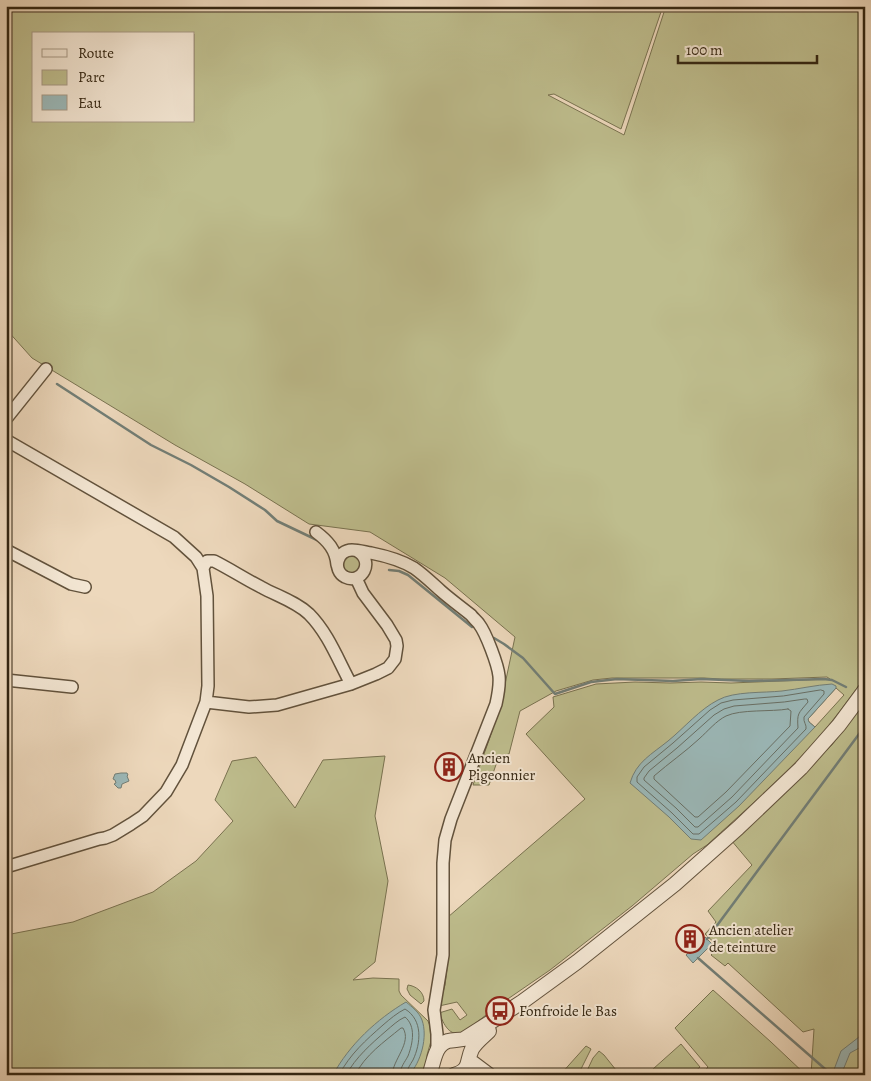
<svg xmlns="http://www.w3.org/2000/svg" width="871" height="1081" viewBox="0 0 871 1081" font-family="Alegreya,serif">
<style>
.green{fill:#bebd8d;stroke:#797250;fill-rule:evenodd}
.water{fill:#9bb8b8;stroke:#727e76}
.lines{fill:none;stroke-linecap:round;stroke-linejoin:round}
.shore{stroke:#686f65;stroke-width:1}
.stream{stroke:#727e76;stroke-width:2.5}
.minor-casing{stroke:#62523c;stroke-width:14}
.tertiary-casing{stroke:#62523c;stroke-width:16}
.minor{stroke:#f3e6d3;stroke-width:11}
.tertiary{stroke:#f3e6d3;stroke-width:14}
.labels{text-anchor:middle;stroke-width:4;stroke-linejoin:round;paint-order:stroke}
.poi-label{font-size:15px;fill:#342612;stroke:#f3e6d3;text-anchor:start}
</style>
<rect width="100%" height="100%" fill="#edd8bc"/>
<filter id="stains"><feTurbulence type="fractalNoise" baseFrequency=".004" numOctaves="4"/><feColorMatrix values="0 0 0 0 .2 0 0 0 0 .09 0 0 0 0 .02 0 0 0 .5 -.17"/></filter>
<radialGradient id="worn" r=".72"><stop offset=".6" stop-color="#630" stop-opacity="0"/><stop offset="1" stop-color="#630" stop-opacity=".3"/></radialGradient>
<path class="green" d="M6,6h657l-42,123 -67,-35 -6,1 76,40 42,-129h199v671c-17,23 -33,46 -52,67 -33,36 -70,68 -106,101l-14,9 -61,52 -82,64 -51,35 -35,27c-15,6 -20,-8 -25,-19l13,-4 8,11 7,-5 -10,-13 -18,4 6,-21 3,-26v-42l137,-118 -59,-65 28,-27 -1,-10 43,-13 39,-2 35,1 31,-1 30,1 99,-4 -3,-2 -55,2h-51l-17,-1h-92l-19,2 -37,11 -36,20 -11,43 -10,2 -10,29h-16l16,-45 12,-37 14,-66 -70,-59 -75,-46 -61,-8 -64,-40 -70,-39 -143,-87 -26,-29zM34,34h160v87h-160zM836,688l8,7 -29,32 -6,-5 -1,-3z
M343 564a9 9 0 1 1 18 0a9 9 0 1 1-18 0Z
M865,701v374h-54l3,-46 -11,3 -75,-69 -3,3 -14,-11 8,-8 -14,-13 11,-12 -8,-11 44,-46 -21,-25 101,-95z
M385,756l-10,60 13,65 -13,81 -22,18 20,-2 26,1v12l2,4 27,26 2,5 1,15 -4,14v6l-4,14h-417v-140l67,-13 80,-30 43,-31 37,-40 -18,-21 17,-39 24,-4 39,51 28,-48z
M408,985c8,1 16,7 16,16l-3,3 -11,-9 -3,-6z
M713,990l58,52 35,33h-105l7,-8 -33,-39z
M681,1044l19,23 -9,8h-32l-6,-6z
M586,1046l5,3 -13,26h-18z
M599,1051l5,4 16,20h-35l8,-17z"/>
<path class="water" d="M832,684l4,2v2l-28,31 1,3 6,5 -76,79 -38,34 -10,-1 -22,-22 -39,-34c6,-21 22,-29 38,-42 16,-13 32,-32 50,-41 16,-9 46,-7 64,-9 17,-2 33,-6 50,-7z
M121,773h6l1,2 -1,1 2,5 -7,3 -1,4h-3l-4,-4 2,-1 -1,-3 -2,-1 2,-5z
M705,937l7,7 -19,19 -7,-8z
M406,1002c6,5 13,10 16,18 6,17 -1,42 -13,55h-76c16,-30 44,-56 73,-73z
M865,1014v29l-4,4 -11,6 -9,22h-9l9,-24 18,-14 2,-4 1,-13z"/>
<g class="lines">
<path class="shore" d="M821,690l3,1v3l-20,23c-1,5 3,8 2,12l-70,73 -37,32h-6l-21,-21 -35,-31v-5l7,-10 29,-24 37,-33 11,-7 12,-3 50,-4z
M805,699h2l1,3c-10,12 -11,11 -10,26l-66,69 -34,30h-3l-19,-19 -32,-28v-2l5,-7 28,-23 37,-33 10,-6 10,-3 50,-4z
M788,709l3,2 -1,15 -64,66 -28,25h-3l-41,-38v-3c15,-13 31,-24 45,-37 9,-8 17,-18 27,-23 15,-7 45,-4 62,-7z
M339,1075c11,-21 27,-35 44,-50 7,-6 14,-12 22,-16 18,11 16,34 8,51 -3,5 -6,9 -7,15
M346,1075c10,-18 25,-31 40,-44 6,-5 12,-11 19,-14 11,9 8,26 3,39 -3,6 -8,11 -8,19
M355,1075c10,-20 29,-33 46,-47h2c9,15 -10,31 -11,47"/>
<path class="stream" d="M57,384l94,61 40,20 38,22 36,23 12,11 42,20
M389,570l10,1 9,4 64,52
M494,638l10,6 19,14 32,36 36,-12 26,-3 56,2 28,-2 48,2 75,-2 8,1 14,7
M707,939l158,-213
M698,958l134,117"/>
<defs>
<path id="minor" d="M6,419l40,-50
M6,440l168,97 22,20 7,11 4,28 1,90 -2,16 -24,63 -16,27 -23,24 -12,8 -18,11 -8,3 -6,1 -93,28
M316,532c12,9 20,18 21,33
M6,550l65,34 14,3
M357,551c18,10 5,34 -12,26 -13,-7 -8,-27 7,-27 6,0 13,2 19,3 15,3 30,7 43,15 10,7 18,15 27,23 9,8 20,16 30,24 2,3 6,6 8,9 7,9 19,41 20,52 1,10 -1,19 -3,28l-45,115 -6,21 -2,23v92l-9,55 3,24v18
M203,568l4,-7h7c16,8 31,18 47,26 16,9 34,14 48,27 19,19 29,46 42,70
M6,680l66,7
M206,702l43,5 28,-2 74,-21 25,-10 12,-6 7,-9 2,-13 -1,-6 -9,-15 -24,-32 -7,-15"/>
<path id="tertiary" d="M469,1060l20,15
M429,1075c5,-11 5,-30 19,-34 5,-1 11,-1 16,-2l58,-37 55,-40 98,-78 63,-56 63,-60 38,-43 26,-35
M454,1075c17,-5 12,-13 18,-26 4,-7 11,-12 17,-18"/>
</defs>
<use href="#minor" class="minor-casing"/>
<use href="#tertiary" class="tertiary-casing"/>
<use href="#minor" class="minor"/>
<use href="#tertiary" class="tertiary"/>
</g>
<defs>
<symbol id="building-ring" viewBox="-11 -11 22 22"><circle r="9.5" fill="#f3e6d3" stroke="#8f2418" stroke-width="1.5"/><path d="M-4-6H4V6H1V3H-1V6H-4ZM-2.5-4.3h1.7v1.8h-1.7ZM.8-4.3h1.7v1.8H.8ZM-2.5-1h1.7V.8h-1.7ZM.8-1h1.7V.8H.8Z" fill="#8f2418"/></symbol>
<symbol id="bus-ring" viewBox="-11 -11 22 22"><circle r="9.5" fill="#f3e6d3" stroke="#8f2418" stroke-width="1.5"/><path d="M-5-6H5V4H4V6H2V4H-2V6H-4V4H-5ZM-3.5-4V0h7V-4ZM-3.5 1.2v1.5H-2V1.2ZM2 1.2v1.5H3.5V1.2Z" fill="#8f2418"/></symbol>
</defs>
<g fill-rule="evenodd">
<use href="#building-ring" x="433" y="751" width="32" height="32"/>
<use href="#building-ring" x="674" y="923" width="32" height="32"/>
<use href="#bus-ring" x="484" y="995" width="32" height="32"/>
</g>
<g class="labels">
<g class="poi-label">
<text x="468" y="763">Ancien<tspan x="468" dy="17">Pigeonnier</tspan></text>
<text x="709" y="935">Ancien atelier<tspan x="709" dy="17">de teinture</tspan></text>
<text x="519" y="1016">Fonfroide le Bas</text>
</g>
</g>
<rect width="871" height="1081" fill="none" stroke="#edd8bc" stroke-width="25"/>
<rect x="8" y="8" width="856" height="1066" fill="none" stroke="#342612" stroke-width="2.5"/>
<rect x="12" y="12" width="846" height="1056" fill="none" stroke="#342612"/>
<rect x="32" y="32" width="162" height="90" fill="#f3e6d3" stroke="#a79986"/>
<rect x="42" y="49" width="25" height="8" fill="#f3e6d3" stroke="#a79986"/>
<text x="78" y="58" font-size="15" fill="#342612">Route</text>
<rect x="42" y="70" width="25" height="15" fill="#bebd8d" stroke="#a79986"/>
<text x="78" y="82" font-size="15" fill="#342612">Parc</text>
<rect x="42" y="95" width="25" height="15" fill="#9bb8b8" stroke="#a79986"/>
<text x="78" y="108" font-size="15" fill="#342612">Eau</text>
<path d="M678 55v8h139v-8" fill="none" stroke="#342612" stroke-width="2.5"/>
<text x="686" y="55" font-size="15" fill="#342612" stroke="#f3e6d3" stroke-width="4" paint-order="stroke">100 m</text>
<rect width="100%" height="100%" filter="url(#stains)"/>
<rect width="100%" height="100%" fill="url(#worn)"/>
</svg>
